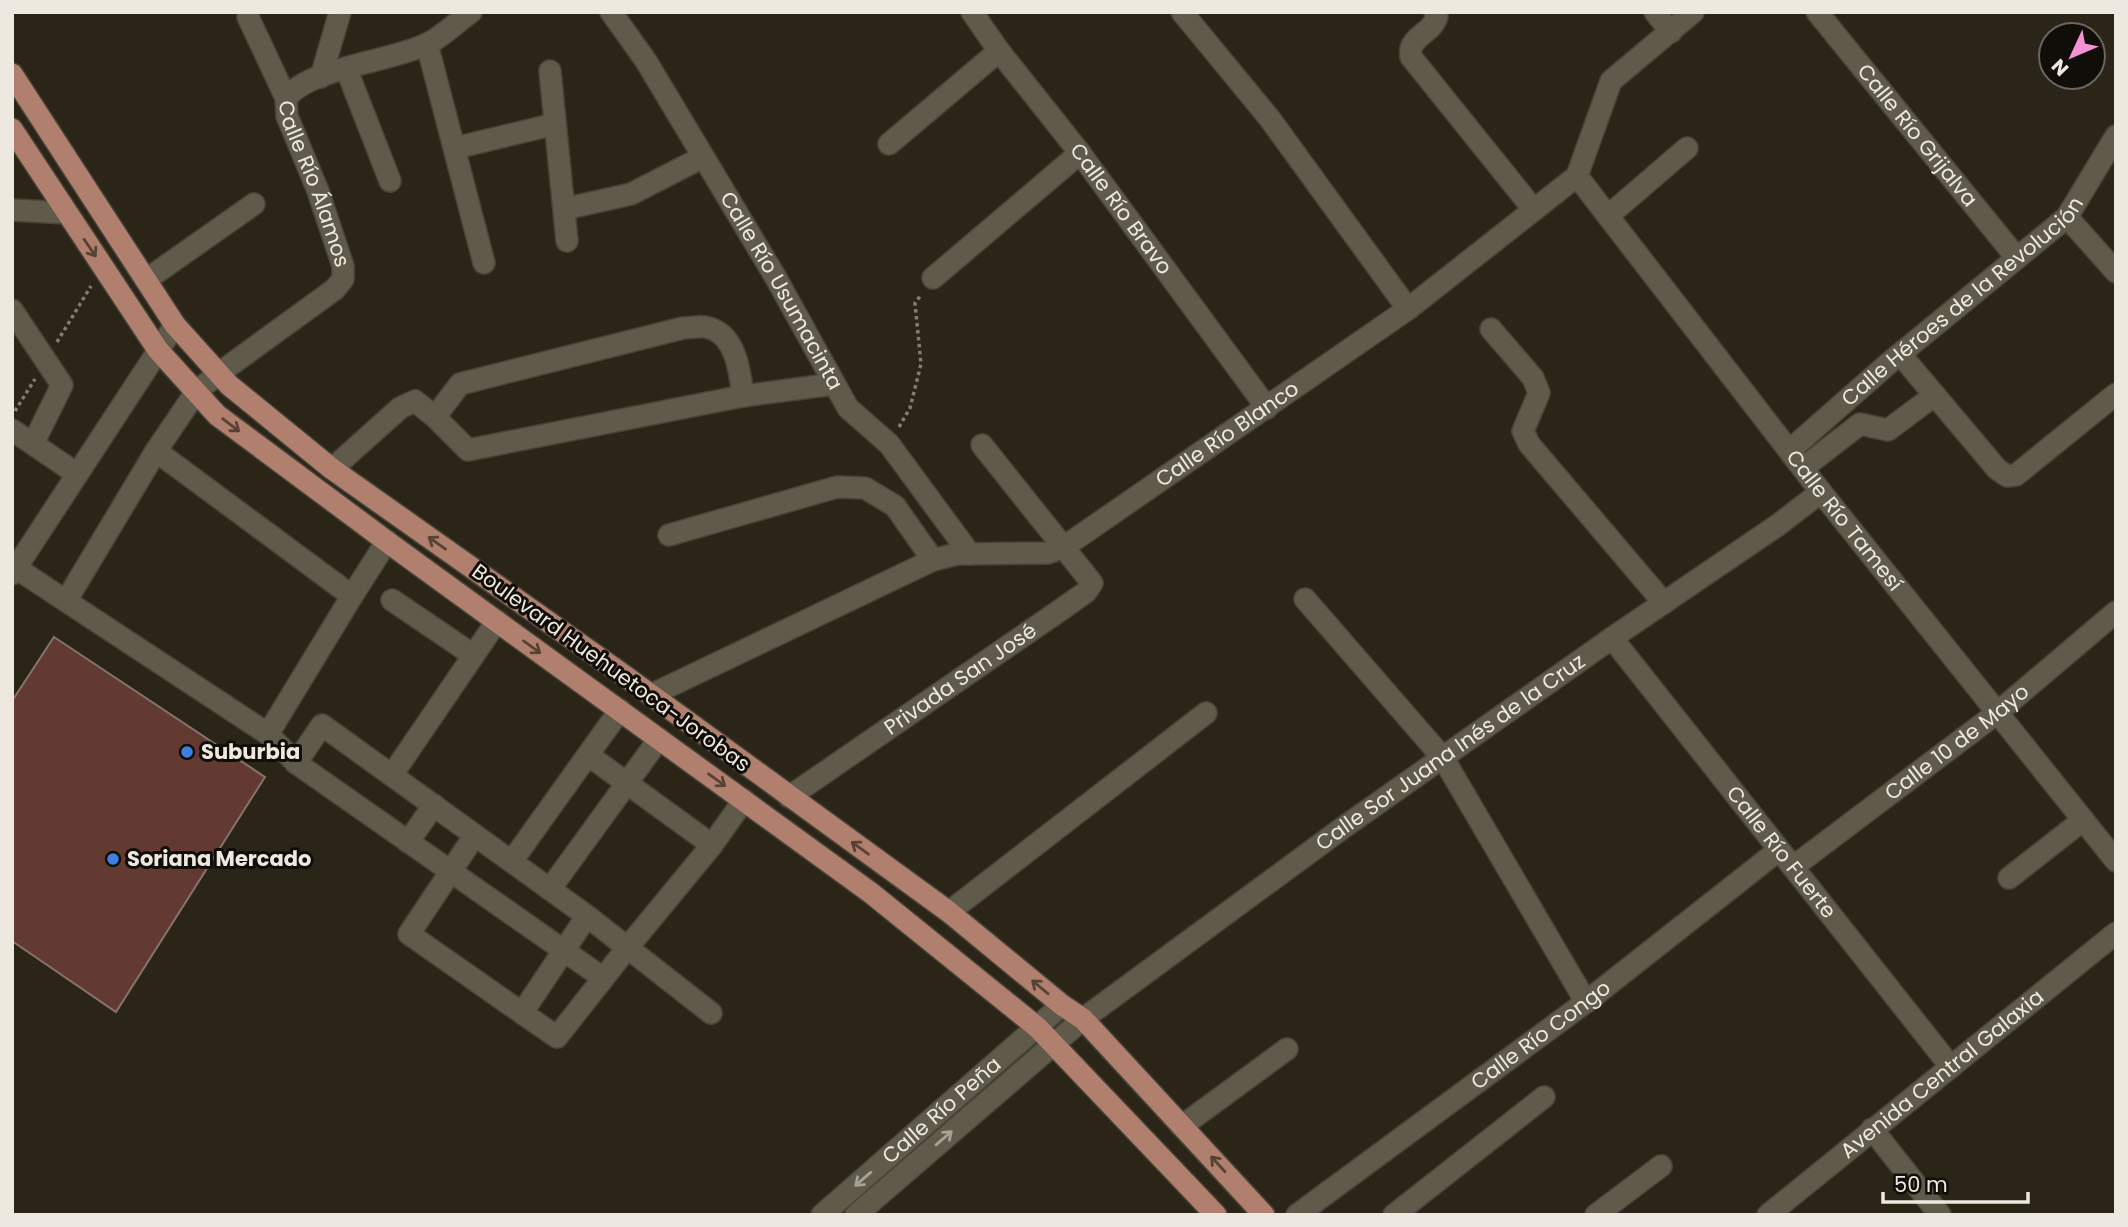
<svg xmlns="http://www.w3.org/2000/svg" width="2128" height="1227" viewBox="0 0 2128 1227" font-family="Poppins,sans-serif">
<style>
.building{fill:#633a32;stroke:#85726e;stroke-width:2}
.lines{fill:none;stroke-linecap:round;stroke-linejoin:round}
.minor-casing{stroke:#474338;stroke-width:24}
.major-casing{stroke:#474338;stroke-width:24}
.path{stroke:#827d72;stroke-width:3.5;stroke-dasharray:3.5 3.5;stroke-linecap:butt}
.minor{stroke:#605a4b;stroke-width:21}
.major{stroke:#b07f6d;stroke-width:21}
.oneway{stroke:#594136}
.oneway2{stroke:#a6a296}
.shop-dot{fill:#3f7fe0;stroke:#110e09;stroke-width:2.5}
.labels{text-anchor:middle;stroke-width:6;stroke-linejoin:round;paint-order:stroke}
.street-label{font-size:21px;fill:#ede9e0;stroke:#110e09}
.poi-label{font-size:21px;font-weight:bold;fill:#ede9e0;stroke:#110e09;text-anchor:start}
</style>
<rect width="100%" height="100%" fill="#2b2518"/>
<path class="building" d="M54,637l211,140 -149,235 -104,-71v-240z"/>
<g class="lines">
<defs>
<g id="minor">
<path id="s1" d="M611,12l35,49 130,217 72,130 41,36 81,110"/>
<path id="s2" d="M972,12l27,39 81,102 187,255"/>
<path d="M1182,12l88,107 138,190"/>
<path d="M1435,12l2,4c-4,18 -30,20 -26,41l123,153"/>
<path d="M1655,12l16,20"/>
<path id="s3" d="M1817,12l200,246"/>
<path id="s4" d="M248,17l38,81 1,18 31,75 25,75v13l-8,10 -117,85 -22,18 -40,59 -90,150 202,133 84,-138 35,-55"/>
<path d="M427,44l57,219"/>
<path d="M346,68l44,113"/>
<path d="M550,71l17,170"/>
<path d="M321,77l19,-65"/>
<path d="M286,98c25,-31 104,-36 141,-54 15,-7 30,-22 44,-32"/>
<path d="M889,144l110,-93"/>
<path d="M455,148l100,-24"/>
<path id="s5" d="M1577,176l244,316 295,369"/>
<path d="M564,209l67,-15 72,-37"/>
<path d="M12,210l55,3"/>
<path d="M1608,216l79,-68"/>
<path d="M2067,217l49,55"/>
<path d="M933,278l147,-125"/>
<path d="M146,280l108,-76"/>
<path d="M12,310l50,75 -29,59 -21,-14"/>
<path d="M1491,329l42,49 6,15 -16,38 6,13 135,159"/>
<path d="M1900,354l97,115 10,7 9,-1 100,-81"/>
<path d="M743,396l91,-12"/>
<path d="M33,444l44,30"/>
<path id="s6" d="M1790,450l99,-87 178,-146 49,-81"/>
<path d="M156,451l196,145"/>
<path d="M1803,468l57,-44 28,6 47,-35"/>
<path d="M332,469l68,-61 15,-7 20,16 33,33 275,-54c-3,-24 -7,-64 -38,-69 -7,-1 -15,1 -22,1l-223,56 -25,33"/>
<path d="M669,535l168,-48 28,1 30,18 38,54"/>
<path d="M16,568l50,33"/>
<path d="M12,574l163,-249"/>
<path d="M1305,599l138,159 143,244"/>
<path d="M392,600l81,55"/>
<path id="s7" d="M1612,638l339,429"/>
<path id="s8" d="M651,695l282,-135 24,-6 91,-1 16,-6 344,-238 169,-133 34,-95 82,-69"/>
<path d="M268,734l28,29"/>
<path d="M392,775l105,-154"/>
<path id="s9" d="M789,797l273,-188 24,-17 6,-9 -110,-138"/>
<path d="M475,835l-66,99 113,79 65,-97 -265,-191 -26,38c102,72 205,143 307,215"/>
<path d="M408,842l26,-37"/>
<path d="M712,845l32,-45"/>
<path d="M512,861l108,-151"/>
<path id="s10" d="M1793,867l204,-154 119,-101"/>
<path d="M2009,878l74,-58"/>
<path d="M550,889l109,-150"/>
<path d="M949,912l257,-199"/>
<path d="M587,916l124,97"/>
<path d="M522,1013l35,24 71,-90 84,-102 -124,-90"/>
<path d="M1182,1126l105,-77"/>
<path d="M1872,1129l68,86"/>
<path id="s11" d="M822,1215l240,-210"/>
<path id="s12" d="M856,1215l227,-196 261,-192 268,-189 166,-113 43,-33"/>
<path id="s13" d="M1297,1215l289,-213 193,-152"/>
<path d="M1394,1215l150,-118"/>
<path d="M1596,1215l65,-49"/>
<path id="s14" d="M1768,1215l348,-282"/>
</g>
<path id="major" d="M12,74l163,251 54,60 103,84 293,207 324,236 113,93 21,14 181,196
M12,129l146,221 59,65 176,131 478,347 166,134 179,188"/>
</defs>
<use href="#minor" class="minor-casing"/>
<use href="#major" class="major-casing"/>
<path class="path" d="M57,342l34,-56
M15,411l20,-32
M899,427l11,-19 11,-44 -6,-61 6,-8"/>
<use href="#minor" class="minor"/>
<use href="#major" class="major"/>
</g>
<defs><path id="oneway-shaft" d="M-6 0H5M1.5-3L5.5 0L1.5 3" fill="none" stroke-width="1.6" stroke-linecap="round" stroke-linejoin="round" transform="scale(1.75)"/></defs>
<g class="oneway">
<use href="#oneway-shaft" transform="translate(90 248) rotate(56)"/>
<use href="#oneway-shaft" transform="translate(231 425) rotate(37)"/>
<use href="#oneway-shaft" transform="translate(437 543) rotate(-145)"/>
<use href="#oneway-shaft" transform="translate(532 647) rotate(36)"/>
<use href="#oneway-shaft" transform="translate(717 780) rotate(36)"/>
<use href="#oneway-shaft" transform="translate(860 848) rotate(-144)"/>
<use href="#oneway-shaft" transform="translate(1040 987) rotate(-140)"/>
<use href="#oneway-shaft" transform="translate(1218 1164) rotate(-132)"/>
</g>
<g class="oneway2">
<use href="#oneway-shaft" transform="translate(944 1138) rotate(-41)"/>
<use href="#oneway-shaft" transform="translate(863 1179) rotate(139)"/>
</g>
<g class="shop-dot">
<circle cx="187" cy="752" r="7"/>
<circle cx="113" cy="859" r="7"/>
</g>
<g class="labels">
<g class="street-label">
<text dy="7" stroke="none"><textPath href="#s3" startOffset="159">Calle Río Grijalva</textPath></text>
<text dy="7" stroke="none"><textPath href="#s4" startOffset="180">Calle Río Álamos</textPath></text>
<text dy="7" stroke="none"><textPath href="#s2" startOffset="247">Calle Río Bravo</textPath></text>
<text dy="7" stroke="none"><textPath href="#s1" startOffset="327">Calle Río Usumacinta</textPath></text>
<text dy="7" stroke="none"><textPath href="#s6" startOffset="228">Calle Héroes de la Revolución</textPath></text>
<text dy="7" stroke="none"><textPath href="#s8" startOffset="644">Calle Río Blanco</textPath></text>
<text dy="7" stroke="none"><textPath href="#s5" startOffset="436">Calle Río Tamesí</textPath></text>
<text transform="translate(611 668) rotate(36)" y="7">Boulevard Huehuetoca-Jorobas</text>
<text dy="7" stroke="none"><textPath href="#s9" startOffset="208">Privada San José</textPath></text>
<text dy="7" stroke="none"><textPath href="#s10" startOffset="206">Calle 10 de Mayo</textPath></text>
<text dy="7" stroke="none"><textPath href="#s12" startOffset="754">Calle Sor Juana Inés de la Cruz</textPath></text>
<text dy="7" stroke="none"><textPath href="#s7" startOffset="273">Calle Río Fuerte</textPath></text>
<text dy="7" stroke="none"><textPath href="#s13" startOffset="303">Calle Río Congo</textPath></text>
<text dy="7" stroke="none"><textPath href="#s14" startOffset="224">Avenida Central Galaxia</textPath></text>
<text dy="7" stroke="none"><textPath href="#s11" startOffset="159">Calle Río Peña</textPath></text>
</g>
<g class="poi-label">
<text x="201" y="759">Suburbia</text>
<text x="127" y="866">Soriana Mercado</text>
</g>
</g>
<rect width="2128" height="1227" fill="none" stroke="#ede9e0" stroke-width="28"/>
<g transform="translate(2072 56) rotate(226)"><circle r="33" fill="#110e09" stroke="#69665f" stroke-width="2"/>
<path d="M0-5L12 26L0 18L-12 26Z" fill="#f391d5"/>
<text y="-10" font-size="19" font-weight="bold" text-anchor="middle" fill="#ede9e0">N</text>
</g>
<path d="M1883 1192v10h145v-10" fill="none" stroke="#ede9e0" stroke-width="3.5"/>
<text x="1894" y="1192" font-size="21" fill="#ede9e0" stroke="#110e09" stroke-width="5" paint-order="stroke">50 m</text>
</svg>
